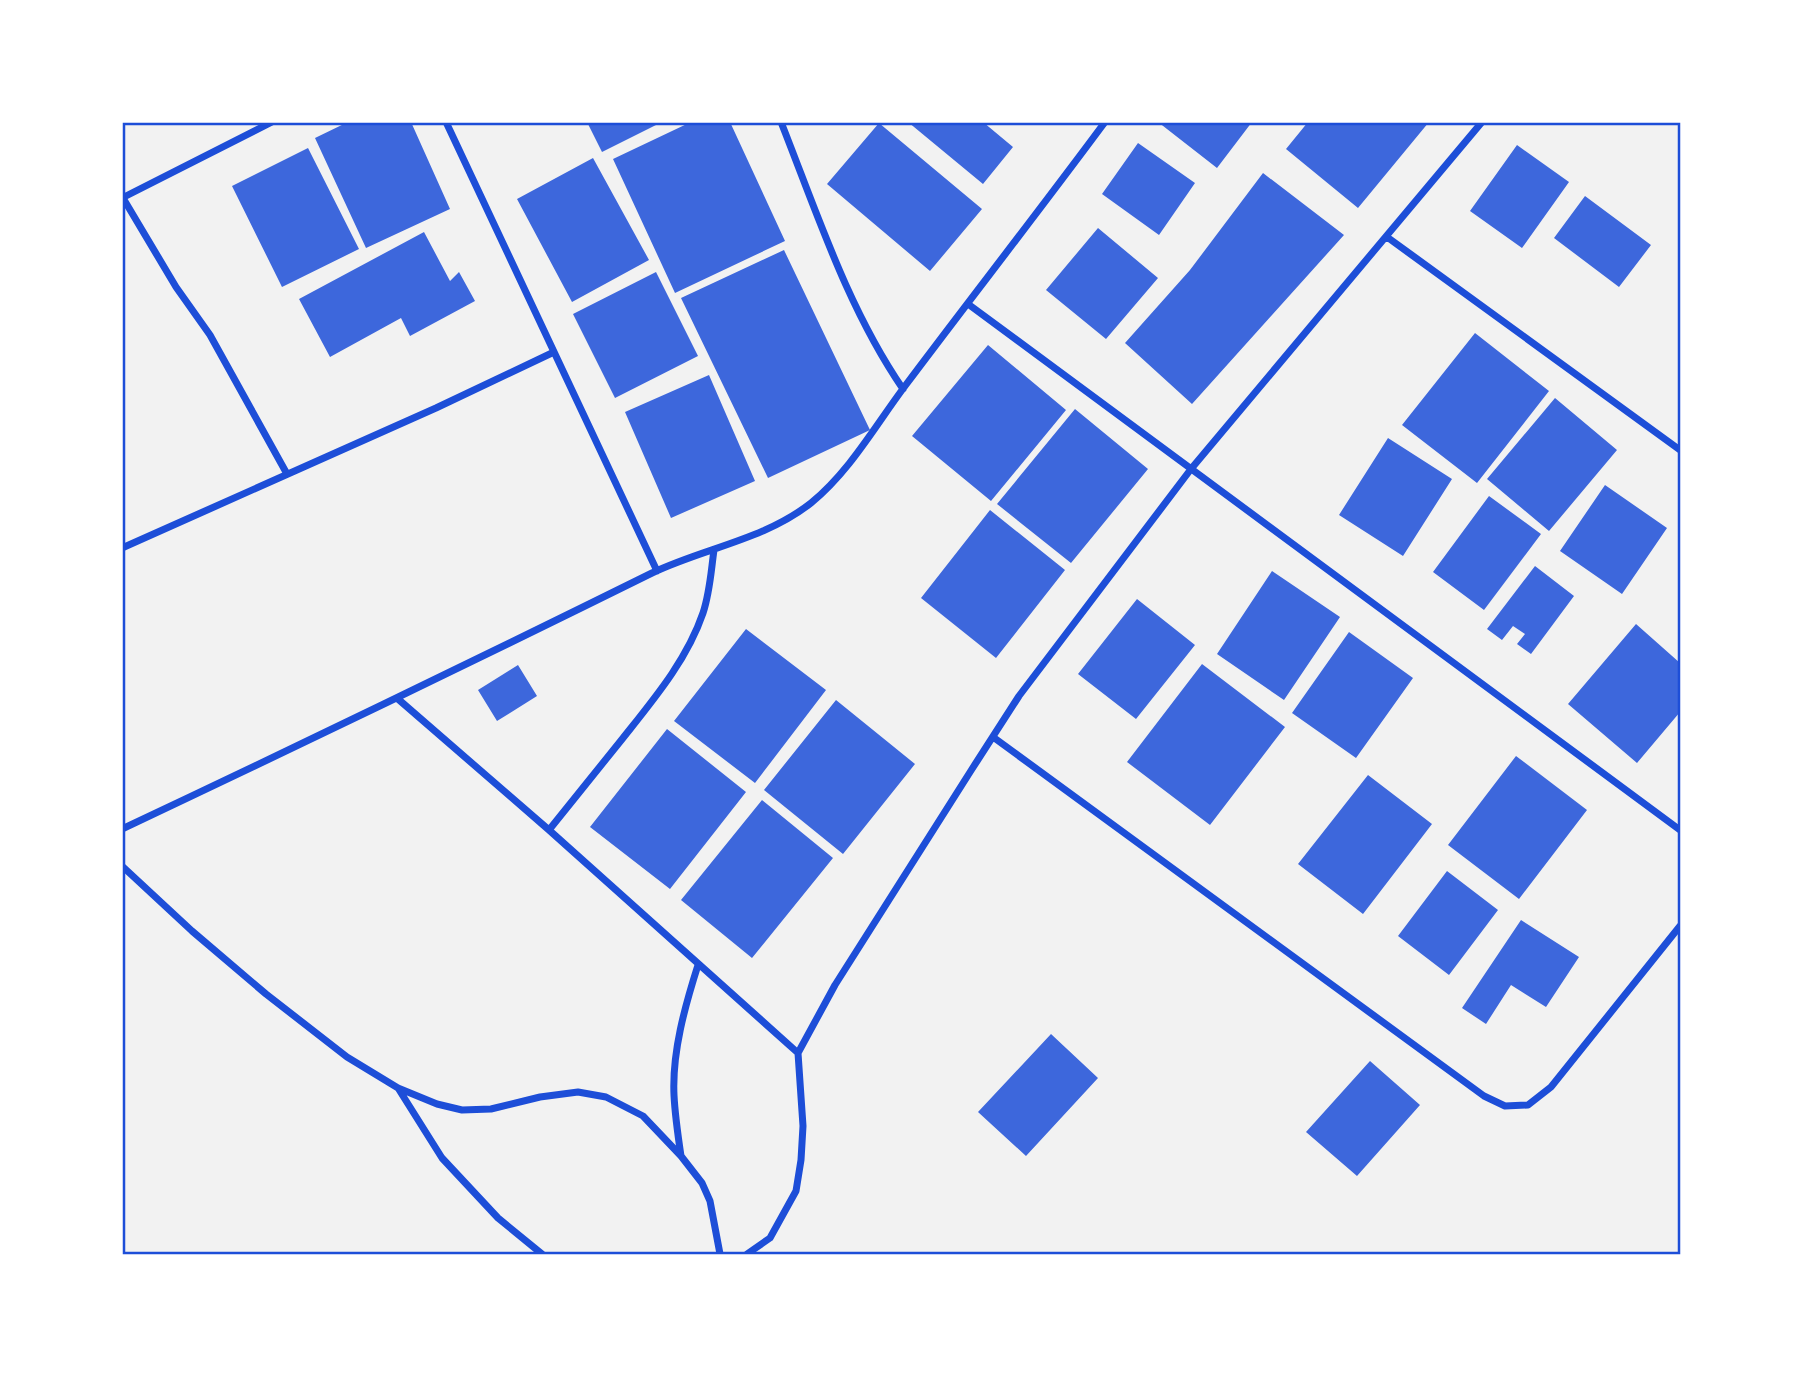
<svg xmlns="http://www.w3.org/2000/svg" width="1803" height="1377" viewBox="0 0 1803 1377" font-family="'Space Grotesk',sans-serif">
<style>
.building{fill:#3d67dc}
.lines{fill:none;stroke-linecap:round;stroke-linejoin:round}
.minor{stroke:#1d4ed8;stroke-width:7}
.neatline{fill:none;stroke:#1d4ed8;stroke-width:2.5}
</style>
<rect width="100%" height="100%" fill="#f2f2f2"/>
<path class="building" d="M348,122h63l39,87 -84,39 -51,-110z
M587,122h75l-60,30z
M691,122h39l55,119 -110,52 -62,-134z
M908,122h75l30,25 -30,37z
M1158,122h94l-35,46z
M1308,122h121l-71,86 -72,-59z
M879,123l103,86 -52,62 -103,-87z
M1138,143l57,40 -36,52 -57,-41z
M1517,145l52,37 -47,66 -52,-37z
M308,148l51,101 -77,38 -50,-101z
M593,158l56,102 -77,42 -55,-103z
M1263,173l81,62 -152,169 -67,-61 65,-73z
M1585,196l66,49 -32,42 -65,-49z
M1098,228l60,50 -52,61 -60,-49z
M424,232l26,49 9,-9 16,29 -65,35 -9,-18 -71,39 -31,-58z
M784,250l86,180 -102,48 -87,-180z
M656,272l42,84 -83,42 -42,-84z
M1475,333l74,58 -72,92 -75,-58z
M988,345l78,65 -75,91 -79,-65z
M709,375l46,106 -84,37 -46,-106z
M1555,398l62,52 -68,81 -62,-52z
M1075,409l73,60 -77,94 -74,-59z
M1388,438l64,41 -49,77 -64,-41z
M1605,485l62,43 -45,66 -62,-43z
M1489,496l52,38 -57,76 -51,-38z
M990,510l75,60 -69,88 -75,-60z
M1535,566l39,30 -43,58 -14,-10 8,-10 -12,-8 -11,14 -15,-11z
M1272,571l68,46 -56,83 -67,-46z
M1137,599l58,46 -59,74 -58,-45z
M1636,624l44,39v49l-43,51 -69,-59z
M746,629l80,61 -71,93 -81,-62z
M1349,632l64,46 -57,80 -64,-45z
M1202,664l83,63 -75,98 -83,-63z
M518,665l19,31 -40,25 -19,-31z
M836,700l79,64 -72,90 -79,-64z
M667,729l79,63 -76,97 -80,-62z
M1516,756l71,54 -68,89 -71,-54z
M1368,775l64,49 -69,90 -65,-50z
M762,800l71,58 -81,100 -71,-58z
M1447,871l51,39 -49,65 -51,-39z
M1521,920l58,37 -33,50 -35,-22 -25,39 -24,-16z
M1051,1034l47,44 -72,78 -48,-44z
M1370,1061l50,44 -63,71 -51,-44z"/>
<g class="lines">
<path class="minor" d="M446,122l211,449
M781,122c36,91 67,187 122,267
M122,198l150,-76
M123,198l53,89 34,48 77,139
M1387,237l293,213
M968,304l712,526
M122,548l314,-140 118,-56
M398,699l151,131 249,223
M993,737l491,359 21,10 23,-1 23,-18 129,-161
M122,829c178,-84 354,-169 530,-256 52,-25 112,-33 159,-70 39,-32 64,-77 94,-117 66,-88 134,-175 200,-264
M549,830c25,-31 49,-61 74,-92 31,-39 64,-78 80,-125 7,-21 8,-42 11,-63
M122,866l70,65 74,63 81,63 51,31 39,16 25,6 29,-1 49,-12 38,-5 28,5 37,19 38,40 21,27 8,18 10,53
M398,1088l44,70 56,60 44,36
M681,1156c-3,-20 -6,-40 -7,-61 -2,-43 11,-89 24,-130
M747,1254l23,-16 26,-47 5,-31 2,-34 -5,-73 37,-68 137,-216 47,-73 172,-227 291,-347"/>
</g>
<rect width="1803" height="1377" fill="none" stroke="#ffffff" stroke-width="248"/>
<rect x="124" y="124" width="1555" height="1129" class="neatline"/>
</svg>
